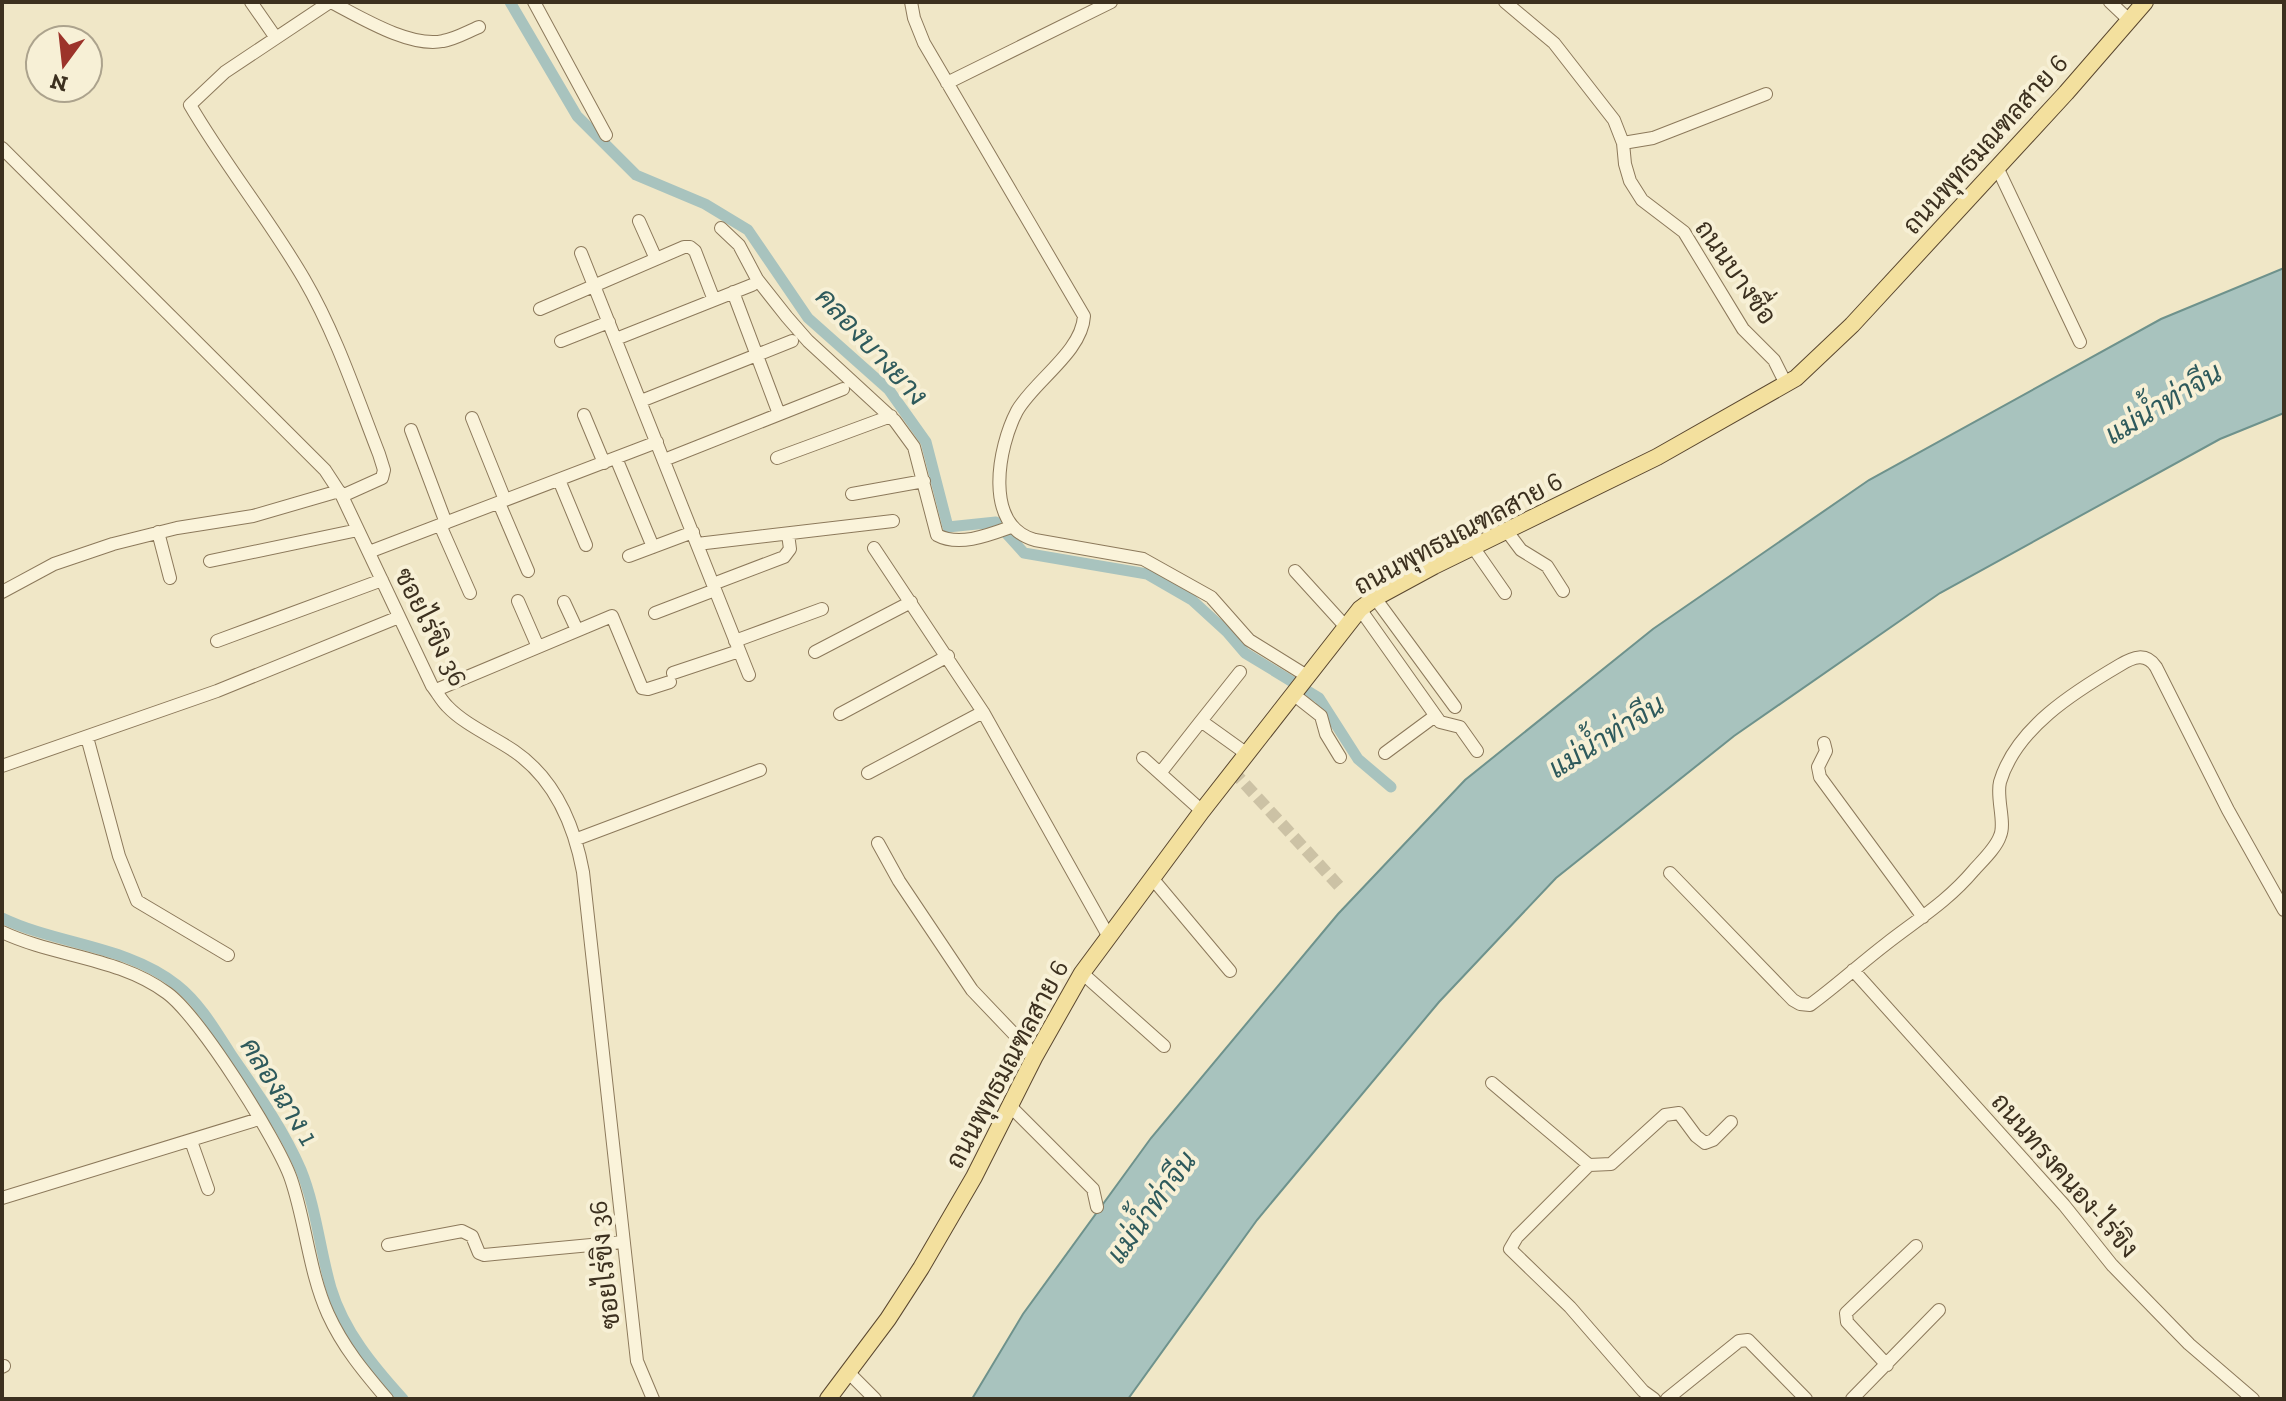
<svg xmlns="http://www.w3.org/2000/svg" width="2286" height="1401" viewBox="0 0 2286 1401" font-family="'Zilla Slab',Sarabun,serif">
<style>
.water{fill:#a8c3be;stroke:#6e928c;stroke-width:2}
.lines{fill:none;stroke-linecap:round;stroke-linejoin:round}
.canal{stroke:#a8c3be;stroke-width:11}
.minor-tunnel{stroke:#ccc2a5;stroke-width:12;stroke-dasharray:12 6;stroke-linecap:butt}
.minor-casing{stroke:#8c795b;stroke-width:14}
.major-casing{stroke:#5a472f;stroke-width:18}
.minor{stroke:#faf3da;stroke-width:12}
.major{stroke:#f3e09e;stroke-width:16}
.labels{text-anchor:middle;stroke-width:8;stroke-linejoin:round;paint-order:stroke}
.street-label{font-size:26px;fill:#3c301f;stroke:#f7f0d6}
.water-label{font-size:28px;font-style:italic;fill:#2e5a5c;stroke:#f7f0d6}
</style>
<rect width="100%" height="100%" fill="#f0e7c7"/>
<path class="water" d="M2284,268v145l-64,26 -280,154 -206,143 -178,142 -117,124 -182,218 -129,179h-156l51,-85 128,-176 187,-224 127,-134 188,-151 216,-149 292,-161z"/>
<g class="lines">
<path class="canal" d="M510,2l67,114 59,59 69,29 43,26 60,88 81,72 37,52 22,85 48,-5 28,31 123,21 45,26 35,32 18,21 74,45 39,61 33,28
M2,918c56,27 124,27 175,67 23,18 39,46 55,71 25,36 52,74 69,114 15,37 19,80 30,118 13,43 42,78 72,111"/>
<path class="minor-tunnel" d="M1233,771l106,115"/>
<defs>
<path id="minor" d="M251,2l25,36
M330,2l-105,70 -35,33c35,60 79,114 114,174 32,55 52,116 75,175l5,16 -2,8 -40,18
M331,2c29,15 79,46 112,39 12,-2 24,-9 36,-14
M534,2l72,133
M911,2l3,16 10,25 160,273c-2,36 -50,65 -67,95 -19,36 -34,115 18,129l108,19 68,38 38,43 58,36
M1505,2l49,41 60,77 9,23 2,21 5,17 12,19 42,32 59,97 31,31 12,24
M2110,2l19,18
M947,83l164,-81
M1623,143l30,-5 113,-44
M2,148l323,322 17,26 90,190c5,6 9,14 15,20 18,19 45,30 67,45 41,28 60,73 69,121l54,489 16,38
M1997,167l83,175
M639,221l17,38
M721,228l18,17 18,34 30,38 21,24 87,80 19,26 23,88c22,12 52,0 74,-8
M581,253l168,422
M733,292l46,122
M540,309l144,-62h6l5,4 19,49
M616,339l136,-54
M561,341l48,-19
M641,401l151,-60
M584,415l20,48
M472,418l33,82
M411,430l35,93
M616,458l37,89
M777,458l114,-42
M664,460l179,-71
M559,480l27,65
M852,494l72,-13
M499,503l29,68
M440,525l30,68
M1506,530l15,20 26,16 16,25
M158,532l12,46
M697,544l196,-23
M1473,547l32,46
M874,548l109,164 126,225
M369,552l288,-110
M629,556l64,-24
M210,561l148,-31
M1295,571l50,55
M713,584l71,-27 6,-8 -2,-15
M2,592l52,-28 59,-20 64,-16 76,-12 86,-25
M1375,598l80,109
M518,601l20,46
M564,602l13,28
M1360,609l80,113 20,5 17,24
M655,613l60,-23
M217,641l165,-61
M735,641l87,-32
M815,652l96,-50
M1240,672l-39,49 46,33
M673,673l66,-22
M436,690l176,-74 30,72 6,1 22,-7
M1293,694l28,22 5,18 14,23
M840,714l108,-58
M87,737l32,119 18,45 91,54
M1824,743l2,8 -8,16 2,10 103,140
M1385,753l50,-37
M1143,758l59,53
M2,766l215,-75 182,-74
M1161,772l40,-51
M868,773l115,-61
M577,839l183,-69
M878,843l21,38 73,109 63,66
M1670,873l123,127 7,4 10,1c26,-19 50,-41 76,-61 32,-25 61,-42 88,-74 8,-9 22,-22 26,-34 6,-13 -4,-38 0,-54 16,-54 74,-90 120,-117 13,-8 26,-13 36,2l72,143 56,100
M1152,878l78,93
M2,932c53,25 116,25 165,61 32,23 111,148 124,186 15,44 18,93 37,135 15,33 36,58 59,85
M1853,970l211,235 48,60 77,79 64,55
M1082,973l82,73
M1492,1083l97,82
M1010,1106l83,83 4,18
M191,1141l17,48
M2,1198l257,-79
M388,1245l74,-14 10,5 7,17 5,2 139,-13
M1887,1365l-40,-43 -1,-9 70,-67
M2,1367l2,-1
M848,1372l27,27
M1654,1399l-11,-8 -73,-84 -60,-58 7,-12 72,-72 22,-1 54,-49 14,-2 17,23 9,7 8,-3 18,-18
M1667,1399l72,-58 9,-1 58,59
M1852,1399l87,-89"/>
<path id="major" d="M828,1399l60,-80 33,-51 53,-91 61,-121 47,-83 120,-162 158,-202 15,-11 59,-32 223,-109 139,-79 56,-53 214,-232 79,-91"/>
</defs>
<use href="#minor" class="minor-casing"/>
<use href="#major" class="major-casing"/>
<use href="#minor" class="minor"/>
<use href="#major" class="major"/>
</g>
<g class="labels">
<g class="street-label">
<text transform="translate(1985 144) rotate(-48)" y="9">ถนนพุทธมณฑลสาย 6</text>
<text transform="translate(1736 272) rotate(55)" y="9">ถนนบางซื่อ</text>
<text transform="translate(1458 533) rotate(-28)" y="9">ถนนพุทธมณฑลสาย 6</text>
<text transform="translate(431 627) rotate(63)" y="9">ซอยไร่ขิง 36</text>
<text transform="translate(1007 1064) rotate(-62)" y="9">ถนนพุทธมณฑลสาย 6</text>
<text transform="translate(2065 1175) rotate(49)" y="9">ถนนทรงคนอง-ไร่ขิง</text>
<text transform="translate(604 1265) rotate(-96)" y="9">ซอยไร่ขิง 36</text>
</g>
<g class="water-label">
<text transform="translate(872 346) rotate(47)" y="10">คลองบางยาง</text>
<text transform="translate(2163 403) rotate(-31)" y="10">แม่น้ำท่าจีน</text>
<text transform="translate(1606 736) rotate(-32)" y="10">แม่น้ำท่าจีน</text>
<text transform="translate(280 1091) rotate(58)" y="10">คลองฉาง 1</text>
<text transform="translate(1151 1207) rotate(-54)" y="10">แม่น้ำท่าจีน</text>
</g>
</g>
<rect width="2286" height="1401" fill="none" stroke="#3c301f" stroke-width="8"/>
<g transform="translate(64 64) rotate(195)"><circle r="38" fill="#f7f0d6" stroke="#aca38d" stroke-width="2"/>
<path d="M0-6L14 30L0 20L-14 30Z" fill="#9c332a"/>
<text y="-12" font-size="22" font-weight="bold" text-anchor="middle" fill="#3c301f">N</text>
</g>
</svg>
